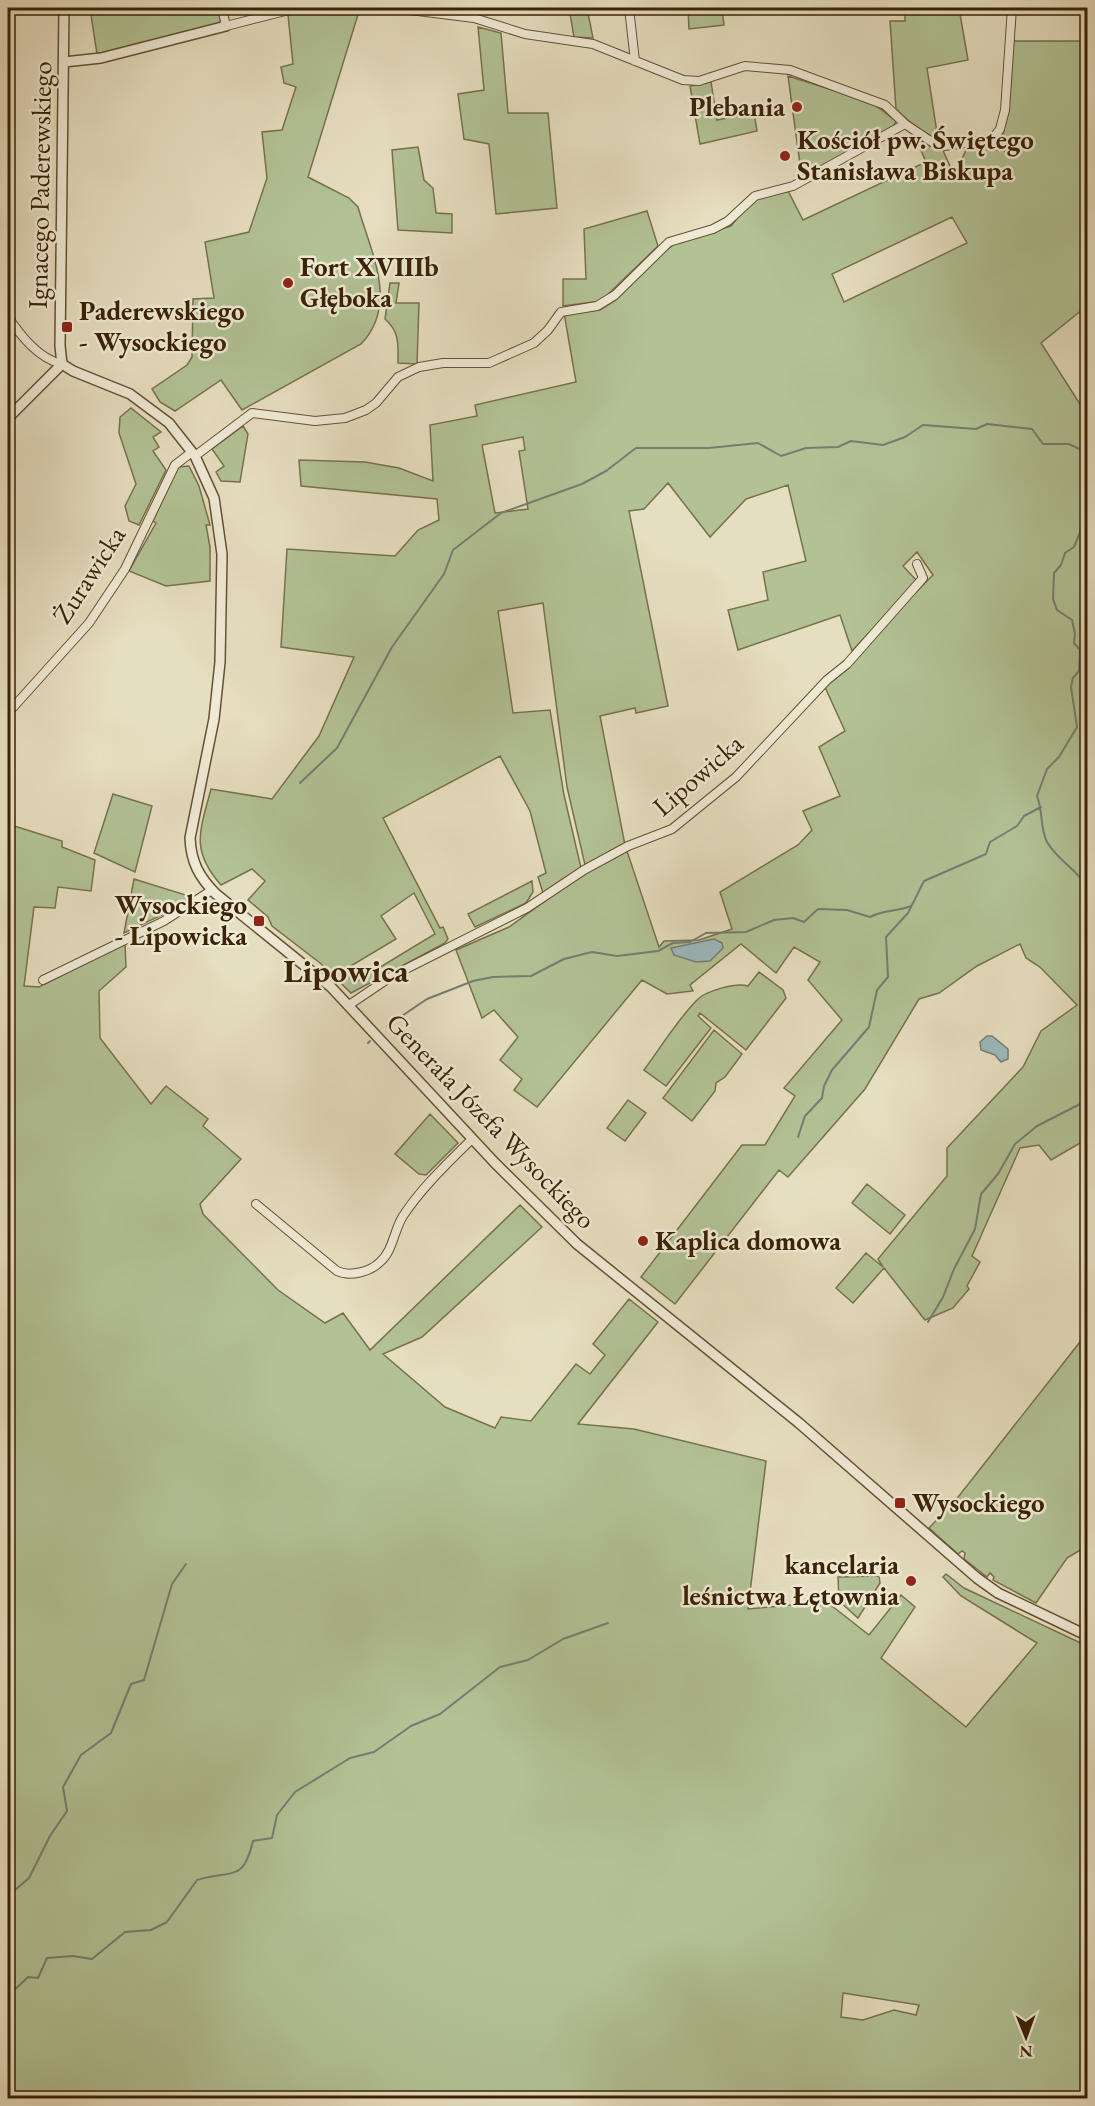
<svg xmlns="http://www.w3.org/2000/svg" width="1095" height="2106" viewBox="0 0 1095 2106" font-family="'EB Garamond',serif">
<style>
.green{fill:#b2c295;stroke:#76724c;stroke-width:1.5;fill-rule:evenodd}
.water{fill:#9cb9be;stroke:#757d73;stroke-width:1.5}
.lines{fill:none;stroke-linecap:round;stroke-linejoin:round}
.stream{stroke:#757d73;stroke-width:2}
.minor-casing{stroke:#655132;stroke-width:10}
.tertiary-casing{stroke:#655132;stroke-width:12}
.minor{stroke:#efead6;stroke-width:8}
.tertiary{stroke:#efead6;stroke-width:9}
.poi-dot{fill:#8f2418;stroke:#efead6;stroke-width:2}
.labels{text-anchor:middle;stroke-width:5;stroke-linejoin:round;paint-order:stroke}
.poi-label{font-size:27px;font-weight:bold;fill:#3a2203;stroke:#efead6;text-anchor:start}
.street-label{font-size:27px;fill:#3a2203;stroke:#efead6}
.district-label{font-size:33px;font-weight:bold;fill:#3a2203;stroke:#efead6}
</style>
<rect width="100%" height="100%" fill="#e6dec0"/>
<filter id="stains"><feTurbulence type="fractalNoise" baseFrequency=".00333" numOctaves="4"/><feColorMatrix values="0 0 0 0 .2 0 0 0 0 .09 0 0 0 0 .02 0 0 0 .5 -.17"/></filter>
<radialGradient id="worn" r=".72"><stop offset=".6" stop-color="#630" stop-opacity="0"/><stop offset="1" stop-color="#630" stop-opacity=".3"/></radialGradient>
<path class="green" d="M87,8h131l3,16 -124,30 -6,-39z
M316,8h44l-52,169 41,21 9,9c13,46 41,97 3,137l-119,66 -21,-30 -46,31 -15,-9 -8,-13 35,-24 5,-8 1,-58 21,-1 -9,-56 44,-10 18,-54 -5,-46 20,-2 14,-43 -12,-4 -3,-16 12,-3 -5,-49z
M569,8h18l6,30 -19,-1z
M688,8h34l2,17 -35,4z
M905,8h54l9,52 -41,8 11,71 -18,-8 -24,-22 -6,-88h15z
M478,27l23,6 7,80h40l9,95 -61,6 -7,-70 -25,-5 -6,-45 26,-4z
M1013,41h74v265l-46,37 46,72 1,378 -4,3 4,7 -1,336 -36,21 -12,-15 -19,3 -48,108 8,6 -13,24 2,3 -16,19 -28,12 -41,-52 -31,35 -17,-15 30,-35 17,14 -5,-8 69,-83v-28l76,-81 18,-36 36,-26 -37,-38 -14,-9 -6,-14 -43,22 -38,27 -20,6 -54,90 -77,88 -9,-7 -104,134 -34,-27 101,-132h23l30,-49 -11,-8 58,-68 -34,-40 12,-18 -26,-15 -18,26 -35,-29 -51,41 3,6 -26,3 -25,-14 -105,127 -23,-17 8,-11 -22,-19 18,-23 -24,-27 -12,8 -26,-68 53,-23 76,-55 42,-21 32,96 5,-6 35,-1 33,-11 -12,-37 78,-47 14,-15 -9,-19 37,-15 -21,-49 26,-16 -21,-46 109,-110 -16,-23 -14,14 14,15 -65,70 -12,-36 -102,35 -10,-40 40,-10 -5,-28 43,-11 -18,-76 -42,14 -36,38 -42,-54 -24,26 -15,2 39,195 -32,7 -1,-5 -35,8 25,129 -40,20 -18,-78 -24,-184 -45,8 15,102 37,-3 14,85 17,73 -38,25 -5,-16 8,-4 -16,-62 -30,-55 -117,62 57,110 3,-1 5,12 -3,4 -94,50 -31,-30 -48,-37 -4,-9 -20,-17 17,-19 -13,-12 -31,16c-31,-35 -21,-54 -10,-96l61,10 47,-63 35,-79 -73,-10 6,-98 108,7 23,-26 21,-10 -2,-21 -136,-13 -2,-26 66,2 34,6 34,13 -3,-56 47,-9 -2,-11 101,-23 -12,-69 36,-3 16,-10 43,-44 18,-14 54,-16 20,-25 37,-10 15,29 123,-58 -10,-23 26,9 15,34 1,-15 10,-21 37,5 5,-8 -7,-9 6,-24zM952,217l15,26 -123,59 -12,-28zM523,437l2,13 -6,1 9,58 -33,4 -13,-68zM414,893l21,41 -81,49 -10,-13 52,-31 -15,-23z
M788,76l83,26 25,19 -3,7 -91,51z
M711,82l6,38 37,-7 3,18 -57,13 -10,-58z
M418,147l6,33 9,8 3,25 16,1v19l-54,-3 -6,-80z
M647,211l11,35 -57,55 -38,5v-27h23l-2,-50z
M390,283h9l-3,20h23l-2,61 -19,-1c0,-18 2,-31 -13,-44z
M131,408l30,24 -8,5 6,10 -6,4 13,19 -27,55 -10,-4 -4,-15 11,-22 -17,-51 1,-16z
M243,426l5,8 -8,48 -19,-1 -5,-9 8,-6 -12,-17z
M189,466l10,20 11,39h-4l4,22v34l-44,5 -37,-15 27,-48 -3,-2 25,-54z
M113,794l39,12 -17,66 -41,-19z
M8,824l54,17v6l33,13 -4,31 -33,-4 -3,21 -21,-1 -10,79 15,1 86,-44 1,24 -27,24 1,47 51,66 15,-18 42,33 -5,7 38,33 -41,45 3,10 75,76 47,33 18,-10 27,37 150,-145 22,22 -120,110 -39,17 62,53 50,21 6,-11 30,4 45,-57 14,10 15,-19 -12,-11 36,-45 29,23 -80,102 56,5 132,32 -18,148 84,-8v5l37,29 32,-40 14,12 -34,51 85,69 71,-84 -76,-47 -18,-19 3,-3 18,14 123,58v452h-1079zM843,1993l76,12 -3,10 -22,-5 -31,10 -22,-3z
M134,879l58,18 -7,7 -61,29z
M532,881l1,11 -7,11 -51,24 -7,-13z
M759,972l24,18 3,8 -40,52 -46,-37 -2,3 13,12 -45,58 -22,-16c17,-23 34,-51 53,-70 8,-9 40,-18 51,-14z
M714,1030l28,24 -17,23 -9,6 -1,8 -23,30 -29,-23z
M628,1100l18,13 -21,28 -18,-13z
M430,1114l28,29 -32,32 -7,-1 -24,-20z
M867,1184l38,31 -15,19 -38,-31z
M1087,1333v213l-20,12 -31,45 -43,-23 1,-3 -4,-4 -3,4 -23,-18 1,-6 -3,-2 -4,3 -29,-26 26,-27z
M879,1576l1,7 -22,35 -19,-17 -1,-24z"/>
<path class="water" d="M714,939l8,4 1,5 -13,13 -14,1 -22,-7 -3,-7z
M987,1036h5l16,13v10l-7,3 -6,-7 -14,-5 -1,-8z"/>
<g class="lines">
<path class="stream" d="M1088,480v17
M1088,523l-5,2 -9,22 -9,6 -4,12 -7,8 -1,26 4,11 15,10 3,14 -1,9 6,7 -1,21 -6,7 -2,9 6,40 -18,30 -12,12 -10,27c6,15 3,32 10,46 10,18 31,28 41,46
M300,783l37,-35 55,-101 52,-73 9,-24 48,-37 81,-29 24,-13 30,-23h73l49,-5 23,13 25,-8 32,-1 13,-6 32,4 22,-8 18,-12 53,4 11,-5 45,5 11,15h26l19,9
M387,1026l40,-27 46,-18 20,-4 38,-1 33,-17 28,-7 25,4 41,-5 15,-8 17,-1 16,-9 40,-1 28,-12 19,-2 11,4 14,-13 29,1 23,7c15,-8 26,-5 41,-11
M368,1043l2,-2
M798,1137l7,-21 17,-18 2,-12 8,-16 37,-43 8,-37 11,-13 -2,-40 22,-24 16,-32 62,-27 4,-12 27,-16 7,-10 17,-9
M928,1322l15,-25 11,-28 21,-40 6,-35 17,-20 17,-30 22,-18 51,-26
M8,1896l21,-18 21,-42 17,-25 -4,-24 18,-32 30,-22 20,-49 13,-4 28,-96 14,-20
M8,1996l20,-19 10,1 9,-20 26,-2 19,3 33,-27 26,-2 16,-8 30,-42c36,-11 46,3 56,-39l19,-3 5,-23 18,-23 55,-34 24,-6 37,-26 29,-12 60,-47 28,-7 35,-21 45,-16"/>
<defs>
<path id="minor" d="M222,8l4,18 71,-18
M394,8l80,10 51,16 68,10 90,36 16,1 46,-15 45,4 95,35 20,19 27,18 12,4 43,-6 7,-3 6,-8 5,-19 7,-102
M629,8l6,53
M8,317c13,19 31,42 54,47
M195,456l57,-43 63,8 30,-3 21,-8 10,-7 22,-26 21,-10 24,-4h46l45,-20 14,-13 13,-18 36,-6 18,-11 54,-53 44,-13 15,-8 27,-25 38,-10 112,-62
M8,713l81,-90 36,-54 50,-104 17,-13
M43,980l121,-59 48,-31
M349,1005l43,-29 135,-68 57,-38 44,-24 44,-17 64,-52 91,-97 20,-16 76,-86 -6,-14
M256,1204l81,67c13,6 33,1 43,-9 13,-11 14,-32 23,-46 19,-29 45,-53 69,-77"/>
<path id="tertiary" d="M64,62l37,-4 125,-32
M62,364l11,7 57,23 39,29 26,33 19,42 8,56 -2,108 -6,57 -24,119c1,24 9,39 26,56l115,93 164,176 82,81 222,179 178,155 21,15 90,43
M62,364l-2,-18 4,-338
M8,418l54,-54"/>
</defs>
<use href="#minor" class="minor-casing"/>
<use href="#tertiary" class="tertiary-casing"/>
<use href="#minor" class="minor"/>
<use href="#tertiary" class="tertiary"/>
</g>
<g class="poi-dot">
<circle cx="797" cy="107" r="6"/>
<circle cx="785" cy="156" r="6"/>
<circle cx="288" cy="283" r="6"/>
<rect x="61" y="321" width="12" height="12" rx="3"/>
<rect x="253" y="915" width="12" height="12" rx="3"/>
<circle cx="643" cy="1241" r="6"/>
<rect x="894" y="1497" width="12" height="12" rx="3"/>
<circle cx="911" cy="1581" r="6"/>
</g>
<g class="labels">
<g class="poi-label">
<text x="785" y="116" text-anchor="end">Plebania</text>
<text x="797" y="149">Kościół pw. Świętego<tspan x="797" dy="31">Stanisława Biskupa</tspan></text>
<text x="300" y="276">Fort XVIIIb<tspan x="300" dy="31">Głęboka</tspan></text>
<text x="79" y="320">Paderewskiego<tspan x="79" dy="31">- Wysockiego</tspan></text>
<text x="247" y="914" text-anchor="end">Wysockiego<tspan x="247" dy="31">- Lipowicka</tspan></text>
<text x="655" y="1250">Kaplica domowa</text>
<text x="912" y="1512">Wysockiego</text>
<text x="899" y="1574" text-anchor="end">kancelaria<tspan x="899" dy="31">leśnictwa Łętownia</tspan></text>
</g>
<g class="street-label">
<text transform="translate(40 185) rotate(-89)" y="9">Ignacego Paderewskiego</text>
<text transform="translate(89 575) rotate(-57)" y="9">Żurawicka</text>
<text transform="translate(698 775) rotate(-41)" y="9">Lipowicka</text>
<text transform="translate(491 1121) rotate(46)" y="9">Generała Józefa Wysockiego</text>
</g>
<g class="district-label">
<text x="346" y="982">Lipowica</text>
</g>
</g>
<rect width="1095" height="2106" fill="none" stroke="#e6dec0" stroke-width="30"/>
<rect x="9" y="9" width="1077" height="2088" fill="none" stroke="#3a2203" stroke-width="3"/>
<rect x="15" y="15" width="1065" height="2076" fill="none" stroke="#3a2203" stroke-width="1.5"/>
<g transform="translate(1026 2037) rotate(179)" stroke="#efead6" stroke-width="4.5" paint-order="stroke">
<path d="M0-4.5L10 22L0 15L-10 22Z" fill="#3a2203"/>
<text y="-9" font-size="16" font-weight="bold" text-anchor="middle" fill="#3a2203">N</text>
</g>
<rect width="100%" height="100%" filter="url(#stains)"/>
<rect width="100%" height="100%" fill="url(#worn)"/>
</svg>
